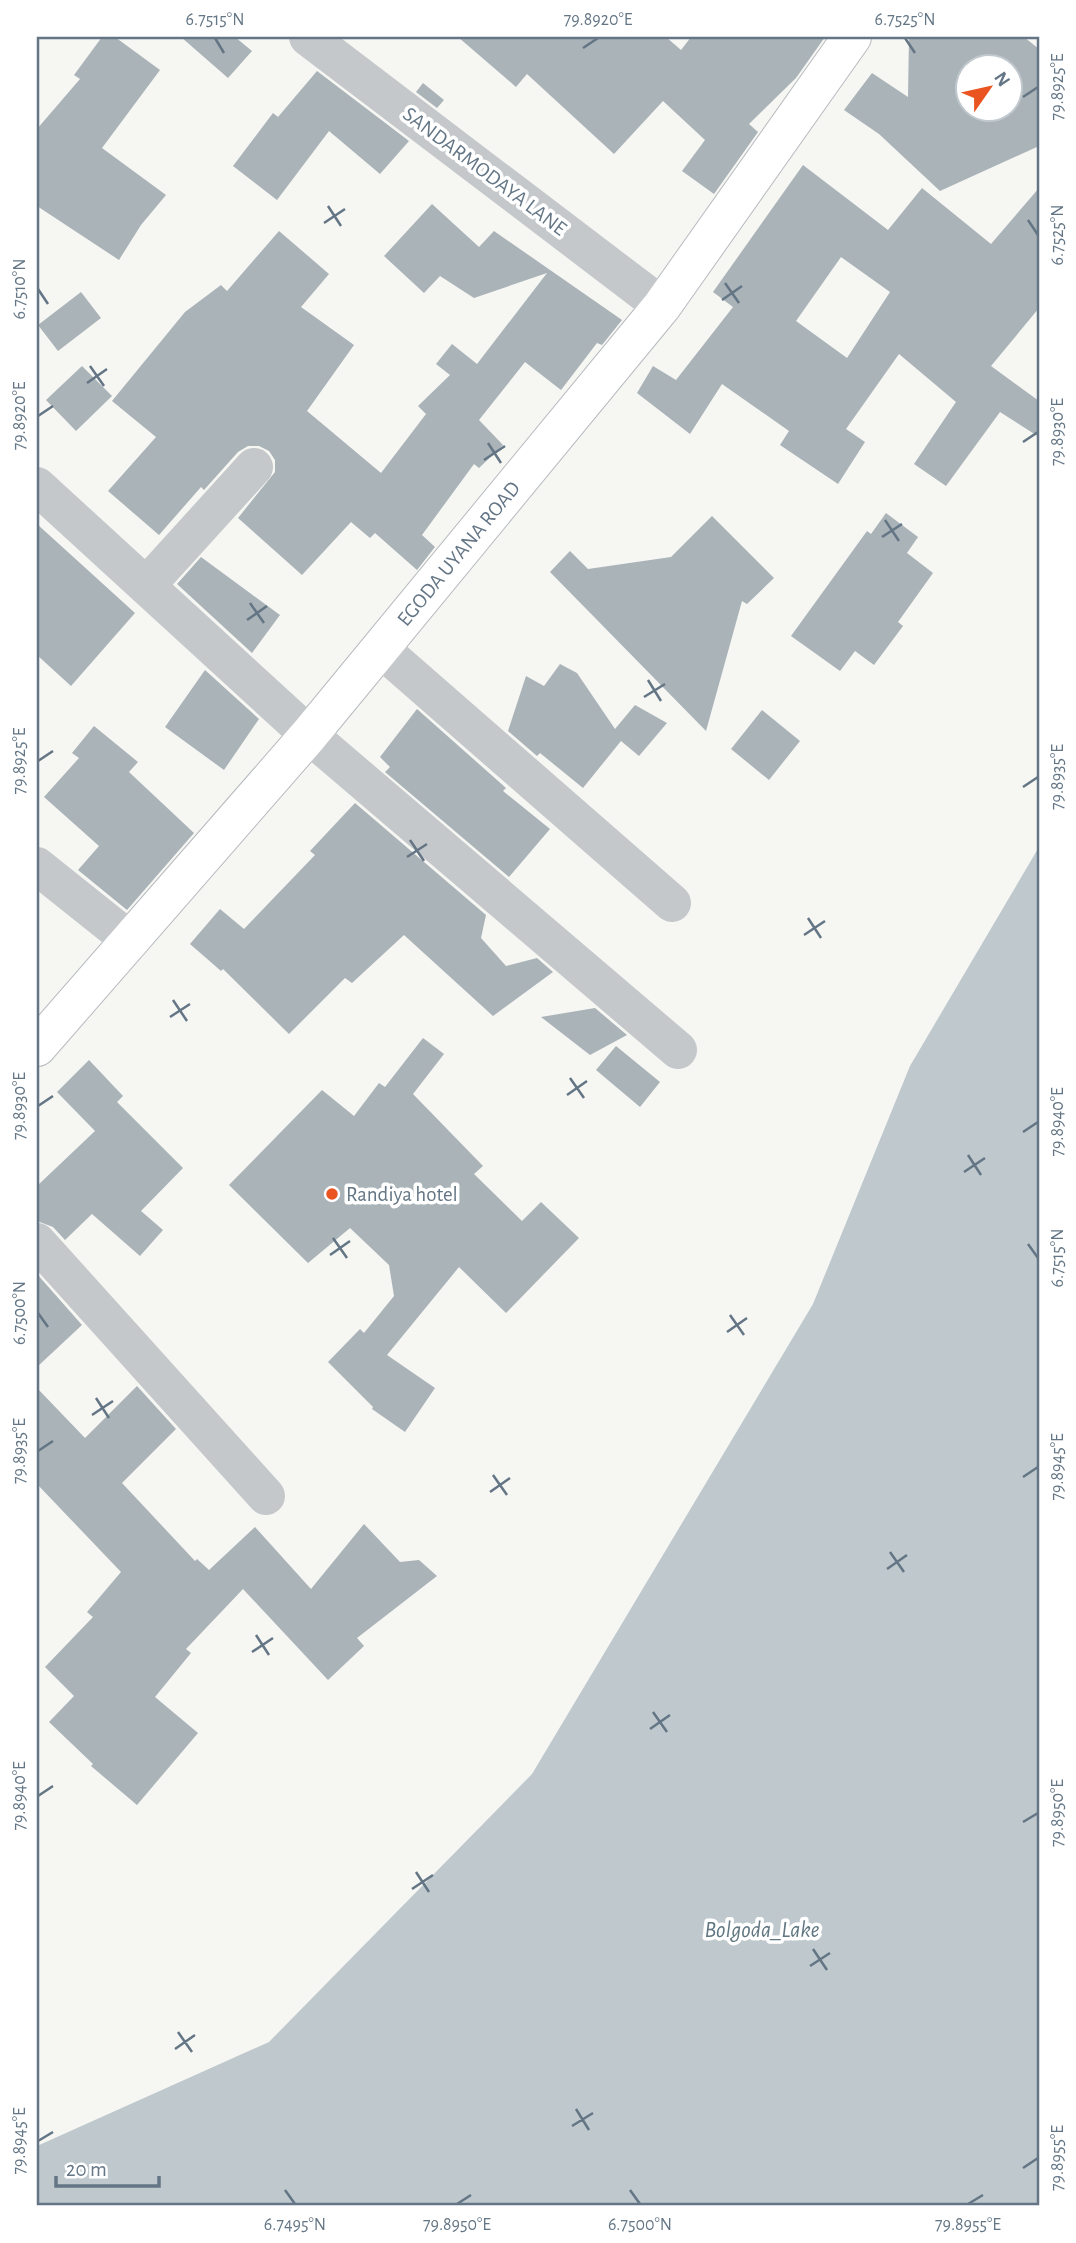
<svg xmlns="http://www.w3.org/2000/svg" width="1076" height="2243" viewBox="0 0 1076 2243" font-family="'Alegreya Sans',sans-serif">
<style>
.water{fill:#bec8cd}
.building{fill:#aab3b8;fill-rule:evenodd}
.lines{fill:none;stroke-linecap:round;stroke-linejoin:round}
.major-casing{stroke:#b7bbbf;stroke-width:40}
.minor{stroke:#c4c8cb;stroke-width:38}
.major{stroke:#fff;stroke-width:38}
.ticks{fill:none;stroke:#647685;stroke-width:2.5}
.poi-dot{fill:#e95421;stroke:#fff;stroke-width:2.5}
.labels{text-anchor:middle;stroke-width:7;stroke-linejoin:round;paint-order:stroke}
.street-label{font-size:21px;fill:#647685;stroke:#fff}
.poi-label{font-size:21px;fill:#647685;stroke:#fff;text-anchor:start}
.water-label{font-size:23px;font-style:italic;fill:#607782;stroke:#fff}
.neatline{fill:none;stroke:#647685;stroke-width:2.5}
.ticks-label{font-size:18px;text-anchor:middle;fill:#647685}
</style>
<rect width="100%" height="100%" fill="#f6f6f3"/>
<path class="water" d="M1039,847v1359h-1002v-60l232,-104 263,-268 281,-470 97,-238z"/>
<path class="building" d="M102,37h13l45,33 -58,78 64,47 -25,30 -22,35 -82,-54v-77l43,-50 -6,-4z
M181,37h54l17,14 -24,27z
M458,37h208l15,13 10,-13h134l-29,41 -47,46 9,8 -44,62 -32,-23 23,-31 -42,-39 -49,53 -87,-80 -11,13z
M909,37h115l15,12v97l-99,45 -61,-57 -35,-24 28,-37 36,24zM968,66h42v42h-42z
M317,71l92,70 -29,33 -51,-43 -52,69 -44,-34 40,-53 5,4z
M423,83l21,17 -7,8 -21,-16z
M803,165l85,65 34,-42 69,56 48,-56v120l-48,58 48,35v36l-39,-25 -54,74 -32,-22 42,-62 -57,-48 -53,75 19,13 -27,42 -58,-39 9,-14 -67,-47 -32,50 -53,-41 16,-27 23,14 57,-73 -20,-15zM841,257l49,35 -43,66 -51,-37z
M432,204l47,43 15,-16 128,89 -20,25 -5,-2 -36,47 -36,-28 -46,58 24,25 -24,23 -5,-4 -52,71 13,12 -18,23 -42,-37 -5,5 -19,-16 -49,53 -64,-57 37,-46v-12l-6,-9 -10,-5h-11l-10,6 -34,38 -3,-3 -42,48 -51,-44 48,-54 -44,-36 73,-89 36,-27 6,6 52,-60 50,43 -28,33 53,38 -47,66 74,62 45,-59 -8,-8 32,-31 -14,-11 16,-20 25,20 70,-91 -73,25 -34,-22 -16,17 -40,-37z
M81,292l20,26 -43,33 -20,-26z
M82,366l30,30 -36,35 -30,-31z
M886,513l32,24 -11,16 26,20 -35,49 5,4 -29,39 -19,-14 -15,20 -49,-35 76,-105 4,3z
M712,516l62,62 -27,26 -5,-3 -36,130 -156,-159 20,-21 18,18 83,-12z
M37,524l98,89 -64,73 -34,-31z
M201,557l79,58 -28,38 -75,-69z
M560,664l17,9 38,56 20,-24 32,18 -28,33 -18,-15 -38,47 -43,-35 -3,3 -29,-25 18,-55 18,10z
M205,670l54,49 -35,51 -59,-43z
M417,709l89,79 -3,3 47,38 -41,48 -124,-105 5,-5 -10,-10z
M762,710l38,31 -31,39 -38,-31z
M94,726l44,36 -9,10 65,61 -67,77 -49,-40 21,-24 -55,-49 35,-39 -7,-5z
M355,803l131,112 -5,23 25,28 31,-8 16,14 -60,44 -89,-81 -52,48 -7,-5 -56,56 -66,-65 -2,2 -31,-27 30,-35 24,20 71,-74 -5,-4z
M595,1008l32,27 -37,20 -49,-38z
M423,1038l21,16 -31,40 70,72 -9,8 48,47 19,-19 38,36 -73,75 -47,-46 -72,88 48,33 -30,44 -33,-23 1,-2 -45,-45 32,-33 4,4 30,-37 -5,-31 -39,-37 -42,35 -79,-78 93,-95 32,26 25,-33 6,4z
M616,1046l44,36 -20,25 -44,-37z
M89,1060l34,36 -6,6 66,66 -42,43 22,19 -23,26 -48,-42 -27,26 -12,-13 -16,-6v-35l58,-55 -38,-39z
M37,1274l45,51 -45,42z
M137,1386l39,43 -54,54 73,78 2,-2 12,11 46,-43 56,62 53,-65 36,38 19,-2 18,16 -80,62 7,8 -36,34 -85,-91 -57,60 5,4 -36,44 43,36 -61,72 -46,-39 2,-2 -44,-42 25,-26 -29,-29 48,-50 -6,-5 34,-40 -84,-88v-96l48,50z"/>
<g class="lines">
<defs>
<g id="major">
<path id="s1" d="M37,1047l272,-312 353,-429 190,-269"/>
</g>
</defs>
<use href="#major" class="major-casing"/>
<path class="minor" d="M308,37l354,269
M37,486l272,249 369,315
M146,586l108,-119
M381,649l291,254
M37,866l94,75
M37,1242l229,254"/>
<use href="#major" class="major"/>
</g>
<path class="ticks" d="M215,38l9,15M905,38l10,15M583,48l15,-10M1023,97l15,-10M328,206l13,20M1028,220l10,15M324,223l21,-14M725,283l14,20M38,289l10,15M722,300l20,-14M90,366l14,20M87,383l20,-14M38,416l15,-10M1023,442l15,-10M488,443l13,20M484,460l21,-14M885,520l14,21M882,537l20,-13M250,603l14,20M247,620l20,-14M648,680l13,21M644,697l21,-13M38,761l15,-10M1023,787l15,-10M410,840l14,21M407,857l20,-13M808,918l13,20M804,935l21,-14M173,1000l14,21M170,1017l20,-13M570,1078l14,20M567,1095l20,-14M38,1106l15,-10M1023,1132l15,-10M968,1155l13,20M964,1172l21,-14M333,1238l14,20M1028,1244l10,14M330,1255l20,-14M38,1313l10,14M730,1315l14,20M727,1332l20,-14M96,1398l13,20M92,1415l21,-14M38,1451l15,-10M493,1475l14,20M1023,1477l15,-10M490,1492l20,-14M890,1552l14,20M887,1569l20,-14M256,1635l13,20M252,1652l21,-14M653,1712l14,20M650,1729l20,-14M38,1796l15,-10M1023,1822l15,-9M416,1872l13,20M412,1889l21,-14M813,1949l14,21M810,1966l20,-13M178,2032l14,20M175,2049l20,-14M576,2109l13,21M572,2126l21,-13M38,2141l15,-9M1023,2168l15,-10M285,2190l10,14M630,2190l10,14M457,2204l14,-9M968,2204l15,-9"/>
<circle class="poi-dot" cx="332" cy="1194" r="7"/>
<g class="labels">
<g class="street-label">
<text transform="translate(485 171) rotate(37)" y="7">SANDARMODAYA LANE</text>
<text dy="7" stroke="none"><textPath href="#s1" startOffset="649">EGODA UYANA ROAD</textPath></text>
</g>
<g class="poi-label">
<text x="346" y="1201">Randiya hotel</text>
</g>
<g class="water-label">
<text x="762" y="1937">Bolgoda_Lake</text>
</g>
</g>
<rect width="1076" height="2243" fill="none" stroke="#ffffff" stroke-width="77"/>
<g transform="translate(989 88) rotate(56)"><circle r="33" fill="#ffffff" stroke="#c1c8ce" stroke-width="2"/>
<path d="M0-5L12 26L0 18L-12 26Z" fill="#e95421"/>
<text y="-10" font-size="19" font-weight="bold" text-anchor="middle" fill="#647685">N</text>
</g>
<path d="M56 2176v10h103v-10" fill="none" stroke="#647685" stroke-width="3.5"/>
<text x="66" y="2176" font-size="21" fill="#647685" stroke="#ffffff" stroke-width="5" paint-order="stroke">20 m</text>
<rect x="38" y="38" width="1000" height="2166" class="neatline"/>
<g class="ticks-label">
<text x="215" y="25">6.7515°N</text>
<text x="598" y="25">79.8920°E</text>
<text x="905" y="25">6.7525°N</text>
<text transform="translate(1057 87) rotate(-90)" y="6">79.8925°E</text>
<text transform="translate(1057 235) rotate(-90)" y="6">6.7525°N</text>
<text transform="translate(19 289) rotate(-90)" y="6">6.7510°N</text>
<text transform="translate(19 416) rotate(-90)" y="6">79.8920°E</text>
<text transform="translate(1057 432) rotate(-90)" y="6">79.8930°E</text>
<text transform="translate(19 761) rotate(-90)" y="6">79.8925°E</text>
<text transform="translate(1057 777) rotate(-90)" y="6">79.8935°E</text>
<text transform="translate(19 1106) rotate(-90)" y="6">79.8930°E</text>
<text transform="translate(1057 1122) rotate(-90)" y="6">79.8940°E</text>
<text transform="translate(1057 1258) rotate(-90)" y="6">6.7515°N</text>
<text transform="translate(19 1313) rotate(-90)" y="6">6.7500°N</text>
<text transform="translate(19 1451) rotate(-90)" y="6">79.8935°E</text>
<text transform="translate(1057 1467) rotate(-90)" y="6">79.8945°E</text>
<text transform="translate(19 1796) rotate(-90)" y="6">79.8940°E</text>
<text transform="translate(1057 1813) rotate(-90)" y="6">79.8950°E</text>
<text transform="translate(19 2141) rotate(-90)" y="6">79.8945°E</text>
<text transform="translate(1057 2158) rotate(-90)" y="6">79.8955°E</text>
<text x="295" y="2230">6.7495°N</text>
<text x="457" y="2230">79.8950°E</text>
<text x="640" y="2230">6.7500°N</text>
<text x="968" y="2230">79.8955°E</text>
</g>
</svg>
